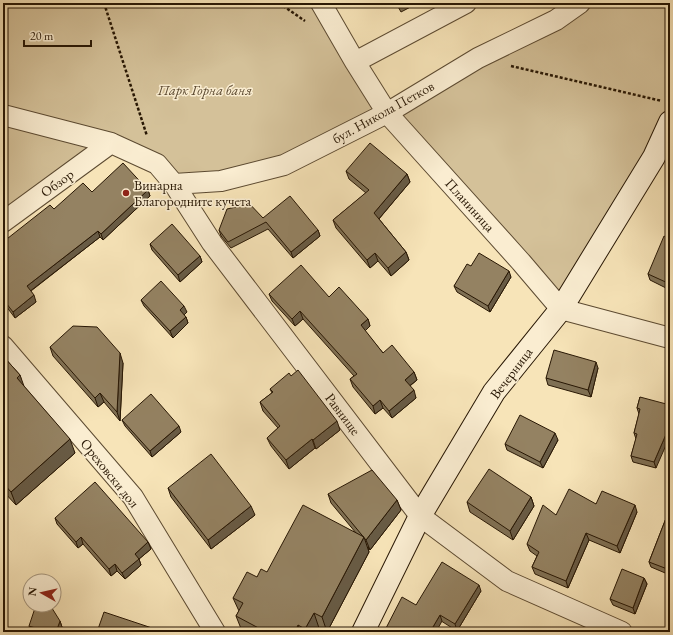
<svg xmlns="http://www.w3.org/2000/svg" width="673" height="635" viewBox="0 0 673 635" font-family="'EB Garamond',serif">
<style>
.green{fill:#d4c199;stroke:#7e6c4e}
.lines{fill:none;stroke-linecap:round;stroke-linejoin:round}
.street-casing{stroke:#5c4a31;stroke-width:22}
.secondary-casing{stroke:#281704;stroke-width:24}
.path{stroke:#281704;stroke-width:2.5;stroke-dasharray:3 2;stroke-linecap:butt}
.street{stroke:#faedd1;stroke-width:20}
.secondary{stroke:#faedd1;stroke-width:22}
.wall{fill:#7f7054;stroke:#281704}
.shaded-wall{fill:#685b45;stroke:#281704}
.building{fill:#948262;stroke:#281704}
.poi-dot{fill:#8f2418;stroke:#faedd1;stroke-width:1.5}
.labels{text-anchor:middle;stroke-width:3;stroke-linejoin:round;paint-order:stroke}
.park-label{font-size:14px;font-style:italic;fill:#5c4a31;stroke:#faedd1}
.street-label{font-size:14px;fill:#281704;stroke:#faedd1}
.poi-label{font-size:14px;fill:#281704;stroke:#faedd1;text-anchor:start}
</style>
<rect width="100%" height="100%" fill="#f7e4b8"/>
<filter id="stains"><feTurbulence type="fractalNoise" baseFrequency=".005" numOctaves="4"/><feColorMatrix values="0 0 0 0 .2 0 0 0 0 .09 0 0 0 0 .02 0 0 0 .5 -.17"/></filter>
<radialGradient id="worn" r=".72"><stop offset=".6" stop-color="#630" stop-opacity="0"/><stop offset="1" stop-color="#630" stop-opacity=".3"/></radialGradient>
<path class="green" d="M3,3h318l66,110 193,-110h90v119l-109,187 -174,-196 -103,52 -110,19 -63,-40 -108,79z"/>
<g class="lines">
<defs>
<path id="street" d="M321,3l34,59 32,51 134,149 40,47 109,29
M355,62l111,-59
M3,115l108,28 46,21 17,20 38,59 208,273 87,65 115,51
M174,184l47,-3 63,-16 103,-52 91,-55 78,-38 24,-17
M3,222l108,-79
M3,346l130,151 82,135"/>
<path id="secondary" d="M363,632l57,-116 74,-124 67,-83 93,-152 16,-35"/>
</defs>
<use href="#street" class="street-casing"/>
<use href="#secondary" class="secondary-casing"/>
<path class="path" d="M104,3l43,133
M279,3l26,18
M511,66l151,35"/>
<use href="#street" class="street"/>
<use href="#secondary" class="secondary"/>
</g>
<path class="wall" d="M396,3h22l-17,9z
M346,171l61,3 3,8 -31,37 27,33 3,8 -18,16 -13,-15 -8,7 -34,-40 -3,-8 33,-27 -17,-14z
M148,190l2,6 -47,44 -3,-3 -69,54 5,11 -21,16 -12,-16v-60l51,-33 38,-17z
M263,218l55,12 2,6 -27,22 -25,-29 -37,19 -10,-12 -2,-6z
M670,239v51l-20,-10 -2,-6z
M150,244l50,12 2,6 -22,20 -28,-32z
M471,266l40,11 -21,35 -33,-20 -3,-6z
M269,294l60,3 39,22 2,7 -5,5 18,22 31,19 3,8 -7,6 6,12 -24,20 -9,-10 -8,6 -22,-27 -3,-8 4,-3 -51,-57 -8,7 -23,-25z
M141,300l46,12 -3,3 2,2 2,6 -15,15 -29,-32z
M50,347l73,16 -3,58 -16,-19 -6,5 -45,-51z
M3,356l17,19 3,11 52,67 -59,52 -13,-14z
M598,368l-7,29 -43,-12 -2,-7z
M270,389l70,41 -24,19 -1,-1 -26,21 -18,-23 -4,-8 11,-10 -15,-17 -3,-9 12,-9z
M640,397l16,71 -23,-6 -2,-6 5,-17 -2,-6 5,-19 -2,-6z
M122,420l59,12 -29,25 -27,-31z
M558,440l-15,28 -36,-18 -2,-6z
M168,488l87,27 -44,34 -40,-52z
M328,494l69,6 4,10 -31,40 -2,-3 1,5 -42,80 -8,-4 -2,4h-74l-1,-1 -6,-15 3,-5 -6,-13 24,-21 99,-44 -25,-30z
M531,497l3,9 -21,34 -43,-28 -3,-10z
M596,504l41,8 -17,41 -31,-13 -21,48 -33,-14 -3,-7 5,-11 -7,-5 -3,-7 29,-29z
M670,508v67l-19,-8 -2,-5z
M55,518l93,24 3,7 -12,10 2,6 -16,14 -8,-8 -6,5 -28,-32 -5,4 -21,-24z
M644,578l3,6 -12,30 -22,-9 -3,-6z
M481,591l-24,40 -41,-26z
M60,621l2,6 -2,5h-29l-2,-6z"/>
<path class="shaded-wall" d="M407,174l3,8 -33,39 -3,-8z
M148,190l2,6 -47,44 -2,-6z
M318,230l2,6 -27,22 -2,-6z
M98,231l2,6 -71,55 -2,-6z
M406,252l3,8 -18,16 -3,-8z
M375,253l3,8 -8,7 -3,-8z
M200,256l2,6 -22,20 -2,-7z
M509,271l2,6 -21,35 -2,-6z
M34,295l2,7 -21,16 -2,-6z
M184,306l3,6 -5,5 -2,-7z
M300,311l3,8 -8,7 -3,-7z
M186,317l2,6 -15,15 -3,-7z
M368,319l2,7 -7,7 -2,-8z
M120,353l3,10 -3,58 -3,-9z
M596,362l2,6 -7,29 -3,-7z
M414,372l3,8 -9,7 -3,-7z
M20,375l5,14 -8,-11z
M414,390l2,8 -24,20 -3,-7z
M100,393l4,9 -6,5 -3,-9z
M380,400l3,8 -8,6 -2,-8z
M337,421l3,9 -24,19 -3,-9z
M670,425v11l-14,32 -2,-6z
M179,426l2,6 -29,25 -2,-6z
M555,433l3,7 -15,28 -3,-6z
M70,439l5,14 -59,52 -5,-13z
M312,439l3,9 -26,21 -3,-9z
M531,497l3,9 -21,34 -3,-9z
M397,500l4,10 -31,40 -4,-10z
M635,505l2,7 -17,41 -3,-7z
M251,506l4,9 -44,34 -3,-9z
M586,533l3,7 -21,48 -2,-7z
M81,537l2,7 -5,4 -2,-6z
M364,537l5,15 -42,80 -5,-15z
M148,542l3,7 -12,10 2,6 -16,14 -3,-6 13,-19z
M115,564l2,7 -6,5 -2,-7z
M644,578l3,6 -12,30 -2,-6z
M479,585l2,6 -24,40 -2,-7z
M314,613l5,15 -2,4h-11l-1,-3z
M440,615l2,6 -6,11h-6z
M60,621l2,6 -2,5h-4z
M298,625l3,7h-6z"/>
<path class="building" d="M397,3h8l-6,3z
M370,143l37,31 -33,39 32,39 -18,16 -13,-15 -8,7 -34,-40 36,-30 -23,-19z
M123,163l25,27 -47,44 -3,-3 -71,55 7,9 -21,17 -10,-13v-57l47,-37 4,4 29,-26 9,9z
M290,196l28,34 -27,22 -25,-30 -38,20 -9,-12 8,-21 9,-2 9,-8 18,19z
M172,224l28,32 -22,19 -28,-31z
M664,236l6,3v45l-22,-10z
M479,253l30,18 -21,35 -34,-20 13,-22 4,2z
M301,265l28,32 10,-10 29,32 -7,6 22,28 9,-8 22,27 -9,8 9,10 -25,21 -9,-11 -7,6 -23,-27 7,-5 -57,-63 -8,8 -23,-25z
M161,281l23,25 -4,4 6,7 -16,14 -29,-31z
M73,326l24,1 23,26 -3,59 -17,-19 -5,5 -45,-51z
M554,350l42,12 -8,28 -42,-12z
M3,356l17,19 -3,3 53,61 -59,53 -8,-9z
M298,370l39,51 -24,19 -1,-1 -26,21 -19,-22 13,-12 -20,-24 13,-10 -3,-3 19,-16 2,3z
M151,394l28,32 -29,25 -28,-31z
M640,397l30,8v20l-16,37 -23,-6 6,-22 -3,-1 6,-24 -3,-1z
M520,415l35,18 -15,29 -35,-18z
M211,454l40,52 -43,34 -40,-52z
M489,469l42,28 -21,34 -43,-29z
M372,470l25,30 -31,40 -38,-46z
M95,482l53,60 -13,12 4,5 -17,14 -7,-9 -6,5 -28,-32 -5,5 -21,-24z
M569,489l27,15 6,-13 33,14 -18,41 -31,-13 -20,48 -34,-14 7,-15 -12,-8 16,-39 13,10z
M303,505l61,32 -42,80 -8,-4 -9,16 -7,-4 -3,7h-29l-30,-16 7,-13 -10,-5 14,-26 10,5 4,-8 6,3z
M670,508v62l-21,-8z
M442,562l37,23 -24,39 -15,-9 -10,17h-46l18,-35 14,8z
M622,569l22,9 -11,30 -23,-9z
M36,605h14l10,16 -4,11h-8l-19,-6z
M104,612l60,20h-67z"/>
<circle class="poi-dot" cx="126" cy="193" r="4"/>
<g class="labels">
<g class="park-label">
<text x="205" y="95">Парк Горна баня</text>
</g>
<g class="street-label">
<text transform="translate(383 112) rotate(-29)" y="5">бул. Никола Петков</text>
<text transform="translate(57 183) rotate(-36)" y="5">Обзор</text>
<text transform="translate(470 205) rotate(48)" y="5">Планиница</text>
<text transform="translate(511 373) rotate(-53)" y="5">Вечерница</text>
<text transform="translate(343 414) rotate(53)" y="5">Равнище</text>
<text transform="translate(110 473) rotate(51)" y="5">Ореховски дол</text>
</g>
<g class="poi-label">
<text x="134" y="190">Винарна<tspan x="134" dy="16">Благородните кучета</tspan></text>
</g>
</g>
<rect width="673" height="635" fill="none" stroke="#f7e4b8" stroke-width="16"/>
<rect x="4" y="4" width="665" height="627" fill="none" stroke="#281704" stroke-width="2"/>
<rect x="8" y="8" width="657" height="619" fill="none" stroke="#281704"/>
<g transform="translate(42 593) rotate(278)"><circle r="19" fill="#faedd1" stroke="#a6977f"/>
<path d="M0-3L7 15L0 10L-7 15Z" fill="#8f2418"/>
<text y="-6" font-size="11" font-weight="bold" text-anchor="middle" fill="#281704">N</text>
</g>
<path d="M24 40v6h67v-6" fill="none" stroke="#281704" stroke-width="2"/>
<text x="30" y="40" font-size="12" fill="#281704" stroke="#faedd1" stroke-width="3" paint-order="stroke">20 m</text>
<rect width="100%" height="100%" filter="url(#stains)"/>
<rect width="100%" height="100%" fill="url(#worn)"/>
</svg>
